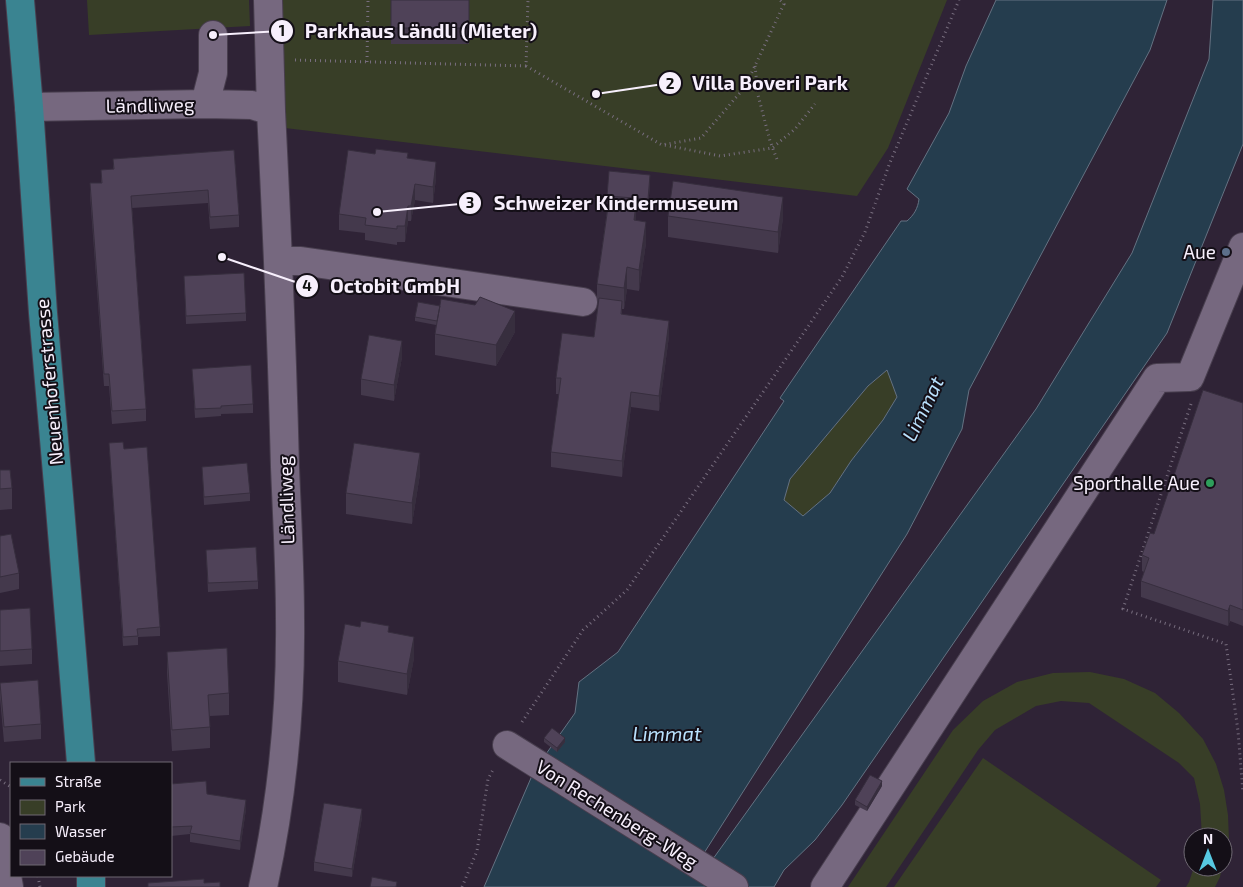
<svg xmlns="http://www.w3.org/2000/svg" width="1243" height="887" viewBox="0 0 1243 887" font-family="'Exo 2',sans-serif">
<style>
.green{fill:#383e27}
.water{fill:#253d4e;stroke:#647282;fill-rule:evenodd}
.lines{fill:none;stroke-linecap:round;stroke-linejoin:round}
.minor-casing{stroke:#483e4e;stroke-width:30}
.major-casing{stroke:#483e4e;stroke-width:30}
.path{stroke:#786e7f;stroke-width:3;stroke-dasharray:1 4;stroke-linecap:butt}
.minor{stroke:#76687f;stroke-width:28}
.major{stroke:#3a8491;stroke-width:28}
.wall{fill:#44394c}
.shaded-wall{fill:#372e3e}
.building{fill:#4f4258;stroke:#372e3e}
.service-dot{fill:#5c6f8a;stroke:#140f17;stroke-width:2}
.leisure-dot{fill:#2e9e5b;stroke:#140f17;stroke-width:2}
.labels{text-anchor:middle;stroke-width:4;stroke-linejoin:round;paint-order:stroke}
.street-label{font-size:19px;fill:#f7effc;stroke:#140f17}
.poi-label{font-size:19px;fill:#f7effc;stroke:#140f17;text-anchor:end}
.water-label{font-size:20px;font-style:italic;fill:#b9e1fd;stroke:#140f17}
.leader{fill:none;stroke:#f7effc;stroke-width:2}
.callout-dot{fill:#f7effc;stroke:#140f17;stroke-width:2}
.mark-label{font-size:15px;text-anchor:middle;font-weight:bold;fill:#111}
.callout-label{font-size:20px;text-anchor:middle;font-weight:bold;fill:#f7effc;stroke:#140f17;stroke-width:4;stroke-linejoin:round;paint-order:stroke}
</style>
<rect width="100%" height="100%" fill="#2f2336"/>
<path class="green" d="M87,0h162l1,26 -161,9z
M280,0h667l-59,148 -31,48 -572,-68z
M887,370l10,27 -14,23 -32,41 -21,32 -27,24 -19,-17 6,-21 78,-93z
M1090,672l34,7 31,14 24,20 24,26 13,25 8,26 4,25 1,26 -6,23v-27h-21l-2,-33 -6,-26 -15,-15 -90,-60 -28,-2 -25,5 -41,24 -17,20 -92,137h-38l105,-157 30,-29 34,-19 36,-9z
M983,758l178,122 -5,7h-262z
M1194,867h28l-2,10 -5,10h-29l3,-5z"/>
<path class="water" d="M996,0h171l-17,50 -181,340 -7,39 -55,105 -215,338 8,5 336,-468 96,-156 77,-194 4,-59h30v144l-76,189 -325,472 -27,35 -31,30 -10,17h-290l50,-116 41,-58 4,-31 39,-30 166,-251 -4,-3 121,-177h6c7,-6 11,-13 12,-22l-12,-10 42,-76 17,-47zM887,370l10,27 -14,23 -32,41 -21,32 -27,23 -19,-16 6,-21 78,-93z"/>
<g class="lines">
<defs>
<path id="minor" d="M268,0l3,111
M205,104l8,-31v-38
M29,107l176,-3 47,1 19,6c6,118 11,237 14,356 2,50 5,101 5,152 1,90 -8,181 -27,268
M279,261h22l282,41
M507,745l227,142
M0,837l9,50
M825,887l332,-509 33,-1 53,-130"/>
<path id="major" d="M20,0l9,107 14,206 16,183 22,267
M91,876v11"/>
</defs>
<use href="#minor" class="minor-casing"/>
<use href="#major" class="major-casing"/>
<path class="path" d="M295,60l231,6 2,-66
M367,62l1,-62
M526,66l136,79 39,-7 44,-51 39,-83 -4,-4
M755,66l3,29 12,46 8,21
M665,145l55,11 52,-8 23,-19 20,-25
M1191,404l-68,205 103,35 12,87 5,62
M522,722l61,-92 44,-40 215,-313 23,-45 24,-67 70,-165
M0,780l11,7
M38,876l2,11
M462,887l15,-36 11,-72 6,-11"/>
<use href="#minor" class="minor"/>
<use href="#major" class="major"/>
</g>
<path class="wall" d="M391,0h78v44h-78z
M234,150l5,65v12l-29,2 -2,-26 -76,5 14,201v12l-34,3 -3,-38h-5l-14,-191v-12h11v-13l12,-1v-10z
M408,158l28,20 -3,25 -18,-3 -4,21h-3l-3,21h-8v3l-32,-5v-7l-26,-3v-16z
M650,183l-2,25 -12,-1v14l10,22 -7,48 -12,-2 -3,20h-2v5l47,22 -10,75 -28,-4 -9,70 -71,-10v-15l8,-58h-3v-16l38,-41 4,-32h-1v-21l11,-80h-1v-8z
M668,216l115,2 -5,35 -110,-16z
M184,276l62,37v8l-60,3z
M415,317l100,15 -19,34 -61,-11v-21l1,-9 -21,-4z
M402,357l-8,44 -33,-6v-16z
M192,369l61,35v9l-32,1v2l-26,2z
M1243,403v223l-13,-5 -2,5 -87,-29v-16l3,-9 -2,-1v-16z
M109,443l15,6 36,178v9l-22,1v8l-15,1z
M202,467l48,26v8l-46,4z
M420,474l-8,50 -66,-10v-21z
M12,488v21l-12,1v-21z
M0,536l19,37v16l-19,4z
M206,550l52,31v8l-50,3z
M0,610l32,39v15l-32,2z
M389,632l25,26 -7,37 -69,-13v-21z
M167,652l62,41v22l-19,1v32l-38,3 -5,-78z
M0,683l41,41v15l-37,3 -4,-44z
M544,738l21,4 -8,10 -13,-10z
M171,784l36,10 39,15 -6,41 -50,-8v-8l-19,2z
M882,786l-15,25 -12,-6v-5z
M362,817l-10,60 -38,-6v-9z"/>
<path class="shaded-wall" d="M436,162v16l-3,25v-16z
M650,175v8l-2,25v-9z
M415,184v16l-4,21v-15z
M783,197v21l-5,35v-21z
M636,204v21l-2,-5z
M408,206v15l-3,21v-16z
M646,222v21l-7,48v-21z
M627,267v22l-3,20v-21z
M515,311v21l-19,34v-21z
M669,321v15l-10,75v-15z
M402,341v16l-8,44v-16z
M631,392v15l-9,70v-16z
M420,453v21l-8,50v-21z
M1230,605v16l-2,5v-15z
M414,637v21l-7,37v-21z
M565,738v4l-8,10v-4z
M882,781v5l-15,25v-4z
M246,800v9l-6,41v-9z
M362,809v8l-10,60v-8z"/>
<path class="building" d="M391,0h78v28h-78z
M376,149l32,4 -1,5 29,4 -3,25 -18,-3 -4,22h-3l-3,20h-8v3l-32,-4 1,-7 -27,-4 9,-64 27,4z
M234,150l5,65 -29,2 -2,-27 -77,6 15,213 -34,2 -3,-37h-5l-14,-191h12l-1,-13 13,-1 -1,-10z
M609,171l41,4 -2,24 -41,-3z
M673,181l110,16 -5,35 -110,-16z
M609,200l27,4 -2,16 12,2 -7,48 -12,-3 -3,21 -27,-4z
M244,273l2,40 -60,3 -2,-40z
M480,297l35,14 -19,34 -61,-11 6,-35 34,6z
M599,298l23,3 -1,13 48,7 -10,75 -28,-4 -9,69 -71,-9 10,-74h-5l6,-45 32,4z
M418,302l22,4 -3,15 -22,-4z
M369,335l33,6 -8,44 -33,-6z
M251,365l2,39 -32,2v2l-26,1 -3,-40z
M1203,390l40,13v207l-13,-5 -2,6 -87,-30 8,-23 -7,-3 8,-22 4,1z
M123,442l1,7 23,-2 13,180 -23,2 1,7 -15,1 -14,-194z
M354,443l66,10 -8,50 -66,-10z
M247,463l3,30 -46,4 -2,-30z
M0,470h10l2,18 -12,1z
M11,534l8,39 -19,4v-41z
M256,547l2,34 -50,2 -2,-33z
M30,608l2,41 -32,2v-41z
M361,621l28,5 -1,6 26,5 -7,37 -69,-13 7,-37 15,3z
M227,648l2,45 -21,2 2,32 -38,3 -5,-78z
M38,680l3,44 -37,3 -4,-44z
M552,728l13,10 -8,10 -13,-10z
M870,775l12,6 -15,26 -12,-7z
M206,781l1,13 39,6 -6,41 -50,-8 2,-7 -21,1v-43z
M324,803l38,6 -10,60 -38,-7z
M372,877l25,5 -1,5h-26z
M204,879v4l16,-1v5h-72v-4z"/>
<circle class="service-dot" cx="1226" cy="252" r="5"/>
<circle class="leisure-dot" cx="1210" cy="483" r="5"/>
<g class="labels">
<g class="street-label">
<text transform="translate(150 105) rotate(-1)" y="7">Ländliweg</text>
<text transform="translate(49 382) rotate(-95)" y="7">Neuenhoferstrasse</text>
<text transform="translate(286 500) rotate(-92)" y="7">Ländliweg</text>
<text transform="translate(617 814) rotate(32)" y="7">Von Rechenberg-Weg</text>
</g>
<g class="poi-label">
<text x="1216" y="259">Aue</text>
<text x="1200" y="490">Sporthalle Aue</text>
</g>
<g class="water-label">
<text transform="translate(923 409) rotate(-64)" y="7">Limmat</text>
<text x="667" y="741">Limmat</text>
</g>
</g>
<path class="leader" d="M213 35L282 31M596 94L670 83M377 212L470 203M222 257L307 286"/>
<g class="callout-dot">
<circle cx="213" cy="35" r="5"/>
<circle cx="596" cy="94" r="5"/>
<circle cx="377" cy="212" r="5"/>
<circle cx="222" cy="257" r="5"/>
<circle cx="282" cy="31" r="12"/>
<circle cx="670" cy="83" r="12"/>
<circle cx="470" cy="203" r="12"/>
<circle cx="307" cy="286" r="12"/>
</g>
<g class="mark-label">
<text x="282" y="36">1</text>
<text x="670" y="89">2</text>
<text x="470" y="208">3</text>
<text x="307" y="291">4</text>
</g>
<g class="callout-label">
<text x="421" y="38">Parkhaus Ländli (Mieter)</text>
<text x="770" y="90">Villa Boveri Park</text>
<text x="616" y="210">Schweizer Kindermuseum</text>
<text x="395" y="293">Octobit GmbH</text>
</g>
<rect x="10" y="762" width="162" height="115" fill="#140f17" stroke="#6f6973"/>
<rect x="20" y="778" width="25" height="8" fill="#3a8491" stroke="#6f6973"/>
<text x="55" y="787" font-size="15" fill="#f7effc">Straße</text>
<rect x="20" y="800" width="25" height="15" fill="#383e27" stroke="#6f6973"/>
<text x="55" y="812" font-size="15" fill="#f7effc">Park</text>
<rect x="20" y="824" width="25" height="15" fill="#253d4e" stroke="#6f6973"/>
<text x="55" y="837" font-size="15" fill="#f7effc">Wasser</text>
<rect x="20" y="850" width="25" height="15" fill="#4f4258" stroke="#6f6973"/>
<text x="55" y="862" font-size="15" fill="#f7effc">Gebäude</text>
<g transform="translate(1208 852)"><circle r="24" fill="#140f17" stroke="#6f6973"/>
<path d="M0-4L9 19L0 12L-9 19Z" fill="#57c9e2"/>
<text y="-8" font-size="14" font-weight="bold" text-anchor="middle" fill="#f7effc">N</text>
</g>
</svg>
